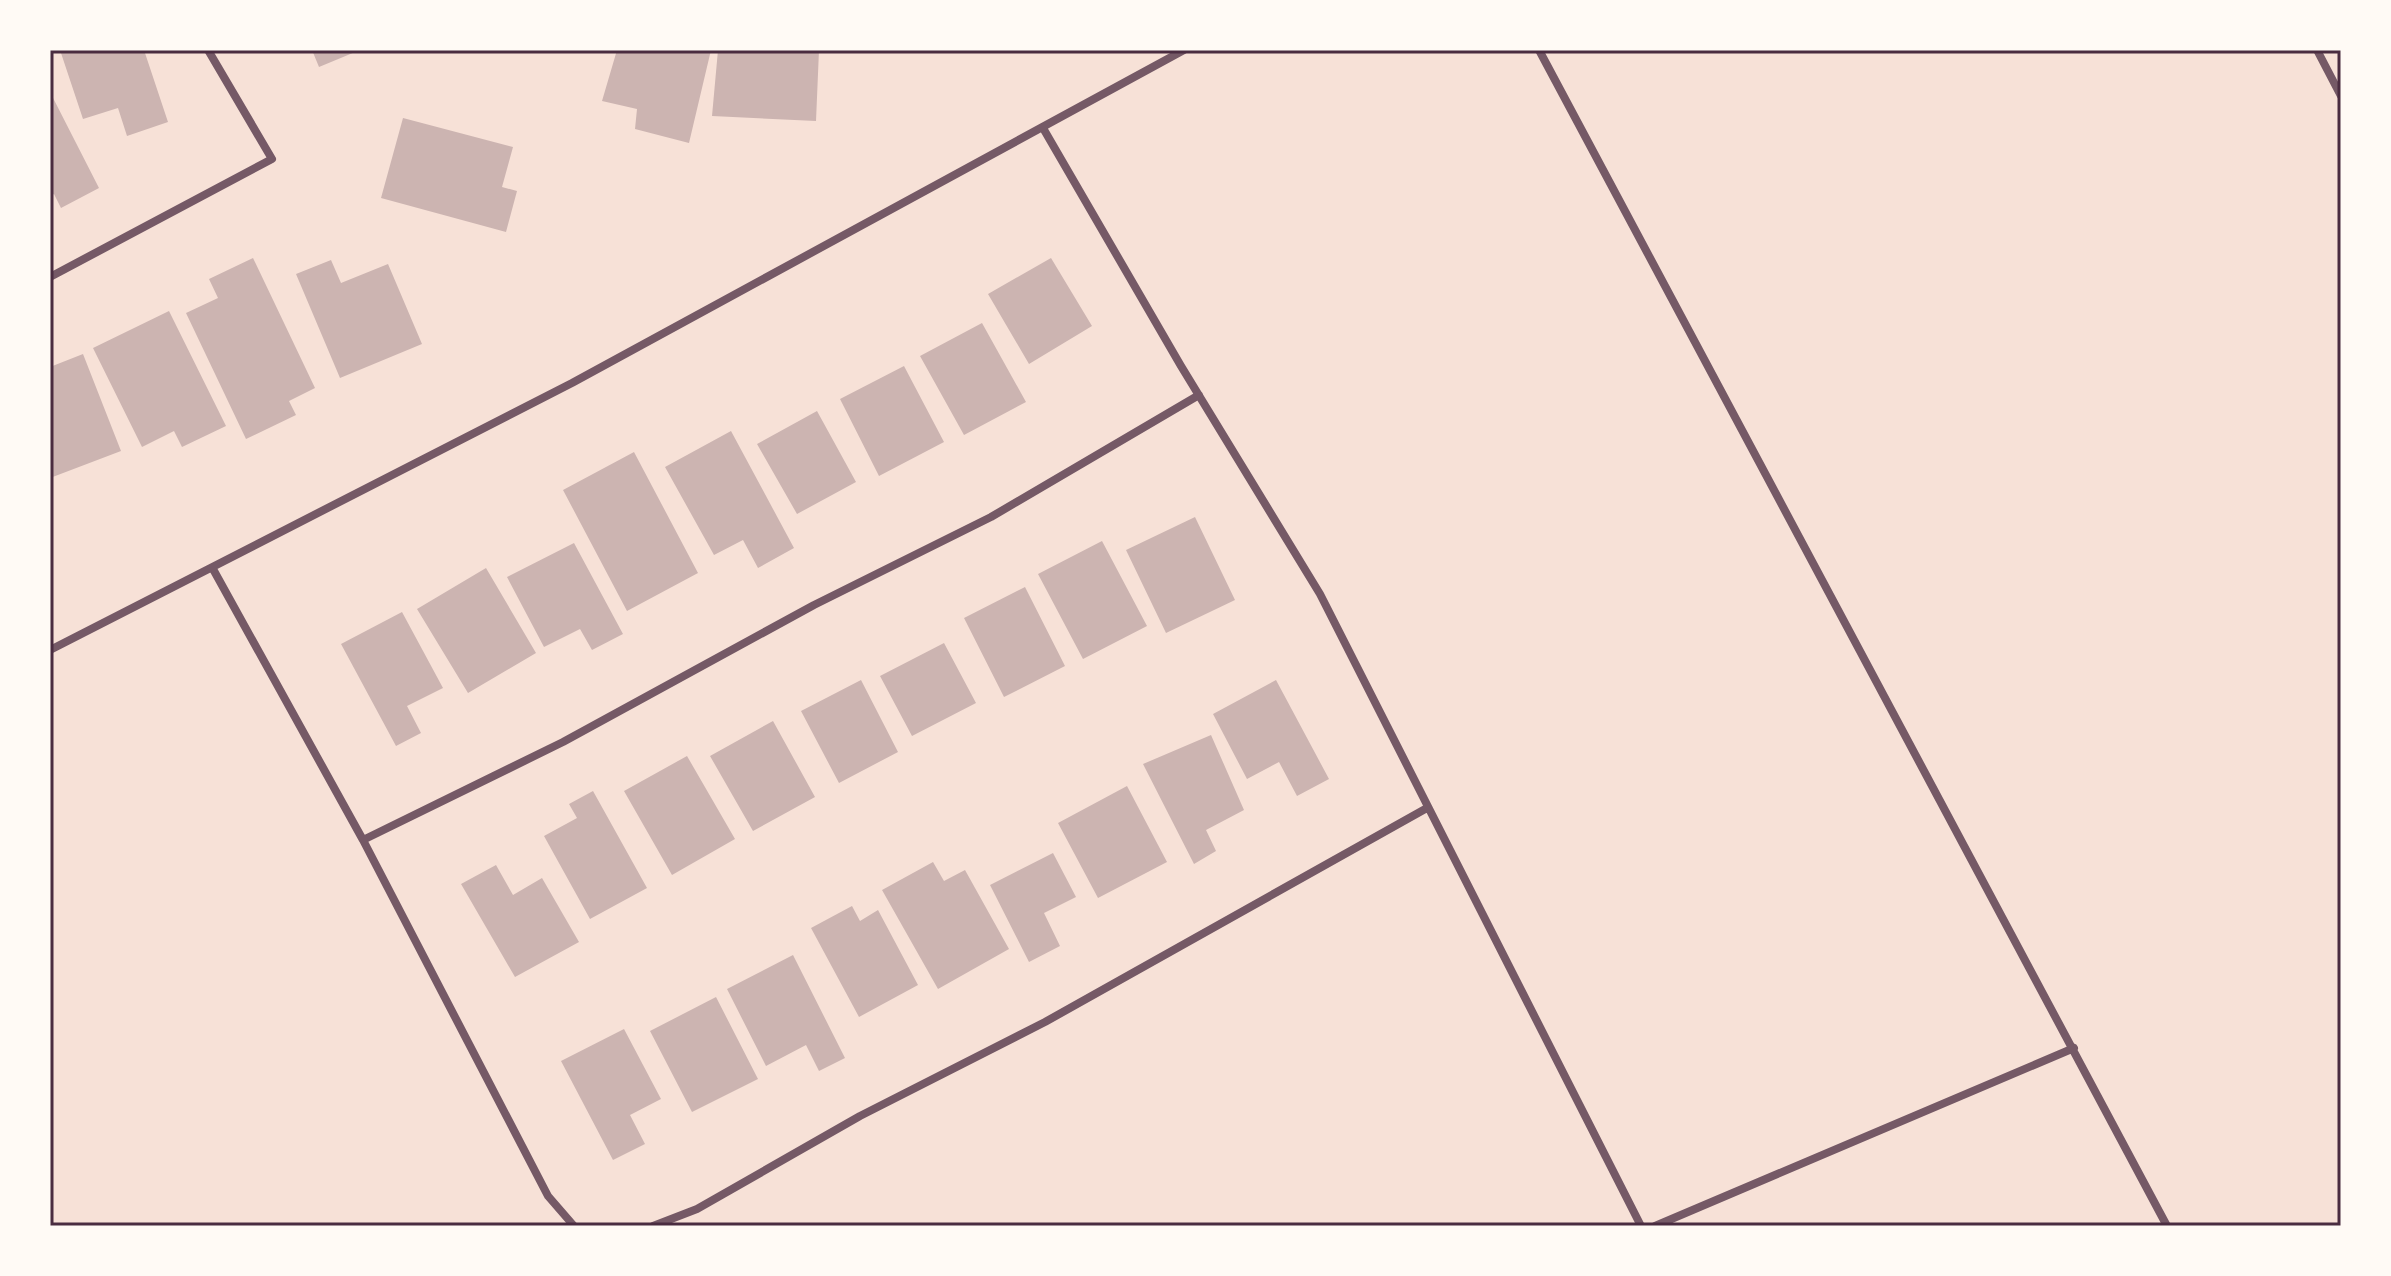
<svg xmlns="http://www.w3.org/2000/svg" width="2391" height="1276" viewBox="0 0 2391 1276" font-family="'Alegreya Sans',sans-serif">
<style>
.building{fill:#ccb4b1}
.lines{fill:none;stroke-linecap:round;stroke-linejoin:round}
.minor{stroke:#755966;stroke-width:8}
.neatline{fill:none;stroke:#4a2c40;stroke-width:3}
</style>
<rect width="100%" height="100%" fill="#f7e1d7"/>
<path class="building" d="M60,50h84l24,72 -41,14 -9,-28 -35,11z
M312,50h48l-41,17z
M617,50h94l-22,93 -54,-14 2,-20 -35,-8z
M718,50h101l-3,71 -104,-5z
M50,92l49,96 -38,20 -7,-14 -4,2z
M403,118l110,29 -11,40 15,4 -11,41 -125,-34z
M253,258l62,130 -26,13 7,14 -50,24 -60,-126 32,-15 -9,-19z
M1051,258l41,68 -63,38 -41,-70z
M331,260l10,23 47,-19 34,80 -82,34 -44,-104z
M169,311l57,115 -44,21 -8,-16 -32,16 -49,-99z
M982,323l44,79 -62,33 -44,-79z
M83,354l38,97 -71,27v-111z
M904,366l40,76 -65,34 -39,-77z
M817,411l39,71 -59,32 -40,-70z
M731,431l63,117 -36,20 -15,-28 -29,15 -49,-88z
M634,452l64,121 -71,38 -64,-121z
M1195,517l40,83 -69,33 -40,-83z
M1102,541l45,85 -64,33 -45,-85z
M574,543l49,91 -31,16 -12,-21 -36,18 -37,-70z
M486,568l50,85 -68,40 -51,-84z
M1025,587l40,79 -61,31 -40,-79z
M402,612l41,76 -36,18 14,27 -25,13 -55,-102z
M944,643l32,60 -64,33 -32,-60z
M861,680l37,72 -59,31 -38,-72z
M1276,680l53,99 -32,17 -18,-34 -32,17 -34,-65z
M773,721l42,76 -62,34 -43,-75z
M1211,735l33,75 -38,20 10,21 -22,13 -51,-100z
M687,756l48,83 -63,36 -48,-84z
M1127,786l40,76 -69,36 -40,-75z
M593,791l54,97 -57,31 -46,-83 33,-18 -8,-14z
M1053,853l23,44 -32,16 16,33 -31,16 -39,-77z
M933,862l11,19 21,-11 44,79 -71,40 -56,-99z
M496,865l17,30 29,-17 37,64 -64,35 -54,-93z
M852,906l8,15 18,-11 40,75 -59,32 -48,-89z
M793,955l52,103 -26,13 -13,-26 -40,21 -39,-77z
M716,997l42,82 -66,33 -42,-81z
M624,1029l37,70 -31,16 15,29 -32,16 -52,-99z"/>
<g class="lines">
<path class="minor" d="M1539,50l628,1176
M2317,50l24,46
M1043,128l138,238 139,228 321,632
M50,277l222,-118 -64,-109
M213,569l150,271 185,356 26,30
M50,650l522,-267 612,-333
M363,840l200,-98 251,-137 177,-88 208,-122
M653,1226l44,-17 163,-93 185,-94 382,-214
M1655,1226l419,-178"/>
</g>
<rect width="2391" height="1276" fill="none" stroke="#fffaf5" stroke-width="104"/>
<rect x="52" y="52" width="2287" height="1172" class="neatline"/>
</svg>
